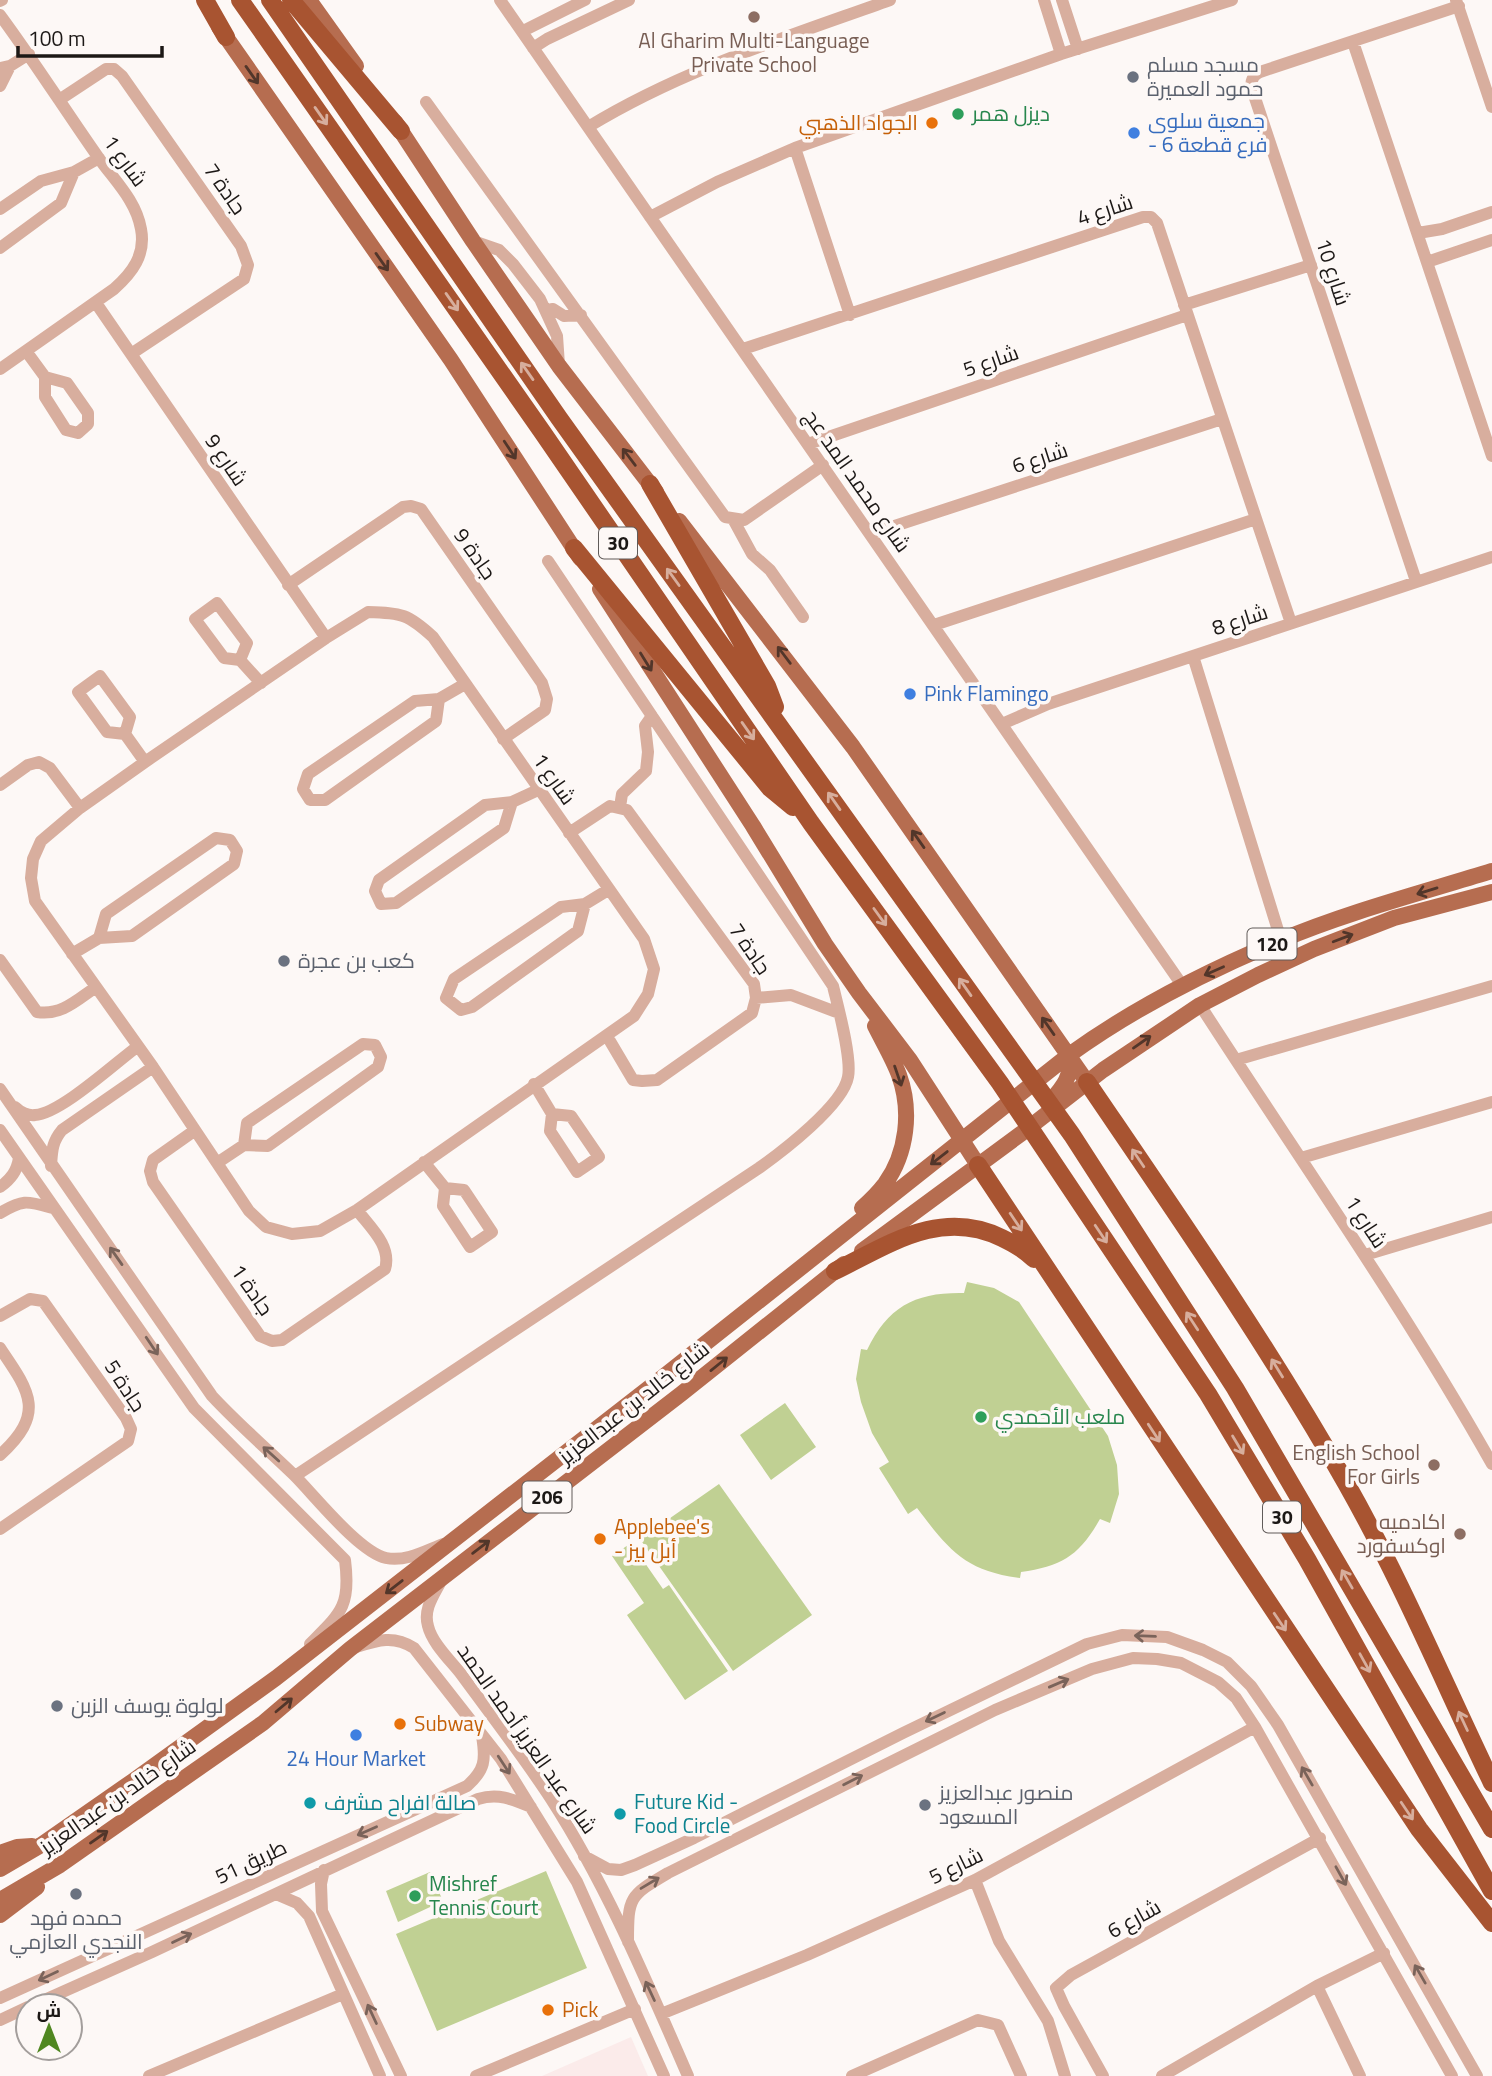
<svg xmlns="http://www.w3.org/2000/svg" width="1492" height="2076" viewBox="0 0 1492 2076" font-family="'Titillium Web',Cairo,sans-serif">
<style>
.education{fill:#fbebea}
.pitch{fill:#c0d093}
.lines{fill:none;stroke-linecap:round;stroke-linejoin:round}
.minor{stroke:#d8ae9e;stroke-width:12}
.major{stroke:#b66d50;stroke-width:16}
.highway{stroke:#a85431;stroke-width:18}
.oneway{stroke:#52362a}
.oneway2{stroke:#d7ae9d}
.oneway3{stroke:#7a635a}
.education-dot{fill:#8d6e63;stroke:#fdf8f6;stroke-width:2.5}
.worship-dot{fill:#6b7280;stroke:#fdf8f6;stroke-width:2.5}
.leisure-dot{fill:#2e9e5b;stroke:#fdf8f6;stroke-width:2.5}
.food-dot{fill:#e8710a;stroke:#fdf8f6;stroke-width:2.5}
.shop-dot{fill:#3f7fe0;stroke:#fdf8f6;stroke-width:2.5}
.culture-dot{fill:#0f9aa8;stroke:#fdf8f6;stroke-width:2.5}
.labels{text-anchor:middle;stroke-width:7;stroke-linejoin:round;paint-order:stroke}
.shield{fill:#fdf8f6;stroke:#605b59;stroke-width:2}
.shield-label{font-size:19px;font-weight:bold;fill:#1c1816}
.education-label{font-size:21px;fill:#785e54;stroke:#fdf8f6;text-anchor:end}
.worship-label{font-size:21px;fill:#5b616d;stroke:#fdf8f6;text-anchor:start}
.leisure-label{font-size:21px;fill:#27864d;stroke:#fdf8f6;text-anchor:start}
.shop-label{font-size:21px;fill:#366cbe;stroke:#fdf8f6;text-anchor:start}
.food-label{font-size:21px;fill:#c56008;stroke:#fdf8f6;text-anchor:start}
.street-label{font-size:21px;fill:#1c1816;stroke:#fdf8f6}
.culture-label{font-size:21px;fill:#0d838f;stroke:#fdf8f6;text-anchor:start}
</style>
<rect width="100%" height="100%" fill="#fdf8f6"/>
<path class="education" d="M631,2037l17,39h-106z"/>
<path class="pitch" d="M967,1282l27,6 25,14 89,134 9,29 2,29 -9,29 -10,-4c-21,37 -38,47 -79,53l-1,6c-55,-7 -71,-28 -103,-70l-9,6 -29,-46 10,-6 -17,-29 -11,-31 -5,-23 5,-30 6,1c21,-44 49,-58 97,-57z
M785,1403l31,44 -45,33 -31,-45z
M719,1484l93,131 -79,56 -93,-132z
M631,1543l32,46 6,-4 59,86 -43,29 -58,-85 17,-12 -32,-47z
M546,1871l41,97 -150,63 -41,-97z
M430,1872l13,29 -45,21 -12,-31z"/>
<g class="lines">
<path class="minor" d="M500,0l682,985
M1044,0l17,54
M1062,0l16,49
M1456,0l36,107
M0,1l2,-1
M0,15c34,46 65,95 98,142 16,23 38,43 43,72 5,26 -9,44 -27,60l-114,80
M523,31l62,-31
M1353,42l139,414
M533,48l14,-9 82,-39
M0,68l10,-2 19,-12
M0,86l10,-20
M59,100l47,-31h8l8,7 119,170 7,19 -4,14 -113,75
M426,102l299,415 19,3 79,-55
M588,127c93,-57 199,-90 302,-127
M795,148l55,167
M0,209l41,-28 33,-9 25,-14
M650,217l67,-35 78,-34 266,-94 171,-54
M1418,233l24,-4 50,-17
M473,241l26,9 14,14 27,35 17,37 2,29
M0,248l61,-45 13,-31
M1427,262l65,-22
M96,303l230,335
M1184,305l127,-40
M547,310l6,-1 11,7 17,-1
M743,349l400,-132h8l6,6 134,400
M26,351l19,26v20l21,33 12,3 10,-9v-11l-21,-30 -22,-6
M808,444l379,-129
M733,519l19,35 18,16 33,47
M870,534l352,-115
M1416,581l-164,-492c-2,-8 1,-14 8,-17l199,-66
M288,585l115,-78 8,-1 10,3 121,174 5,16 -2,11 -42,29
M368,612c34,1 40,2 65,25l211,302 10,30 -6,25 -14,22 -277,194 -37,21 -28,3 -26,-7 -17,-16 -96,-144 -118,-166 -4,-23 2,-19 8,-18 39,-33 65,-46 181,-124z
M934,625l322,-106
M1193,656l88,284
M240,660l7,-17 -30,-40 -22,16 29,39 16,2 21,23
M100,676l30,41 -5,17 -18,-2 -29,-40z
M439,699l-3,22 -111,79h-15l-7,-11 5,-15 107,-73 24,-2 26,-15
M1002,724l46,-20 444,-147
M125,734l20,28
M0,785l28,-20 11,-3 11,6 30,40
M512,802l-8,26 -108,75 -15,1 -6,-13 4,-11 106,-75 27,-3 26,-12
M620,807l2,-13 24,-23 2,-19 -3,-26 7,-10
M569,833l41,-27 17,4 127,174 2,14 -4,15 -95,67 -15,1 -9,-1 -26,-44
M585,904l-7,27 -106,76 -11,3 -15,-12 8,-19 107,-72 24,-3 23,-14
M72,954l27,-16 33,-2 102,-72 3,-13 -7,-11 -14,-2 -110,76 -7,24
M0,960l37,52c24,4 40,-12 59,-25
M756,998l35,-3 48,18
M1200,1005c98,152 203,301 292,459
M1236,1060l256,-74
M534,1084l18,30 -2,17 27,41 22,-15 -28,-41 -19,-2
M0,1089l212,307c26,28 55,53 82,79 21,21 65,77 92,83 20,4 39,-7 57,-14
M15,1107c5,5 13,9 20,8 25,-1 80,-52 102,-68
M0,1130l194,278 151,152c6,46 -4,53 -35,84
M194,1131l-41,29 -3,11 3,11 107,154 12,5 10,-1 103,-71c7,-23 -15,-42 -28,-59
M1301,1158l191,-56
M424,1162l21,26 -2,18 27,41 22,-15 -28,-42 -19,-2
M217,1163l27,-18 24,1 110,-79 3,-10 -6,-12 -12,-1 -116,79 -3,22
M51,1166c1,-15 1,-24 11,-36l91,-63
M0,1187c11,-8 17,-16 19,-29
M0,1213c23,-14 27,-12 53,-5
M1365,1255l127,-38
M0,1316l30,-17 13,2 83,117 5,11 -3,12 -128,88
M0,1348c30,44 46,65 0,107
M295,1476l464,-308c24,-17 84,-63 89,-91 4,-19 -10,-70 -15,-91l-285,-425
M441,1581c-7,14 -18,28 -13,45 4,17 22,34 33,48 30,41 62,82 90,125 56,87 96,183 137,277
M356,1647c22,-7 38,-12 58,1l87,111 76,123 87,194
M584,1856l24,13 13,1 14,-5 59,-27 209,-105 184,-89 35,-9 45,2 36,13 24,12 24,24 27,39 199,351
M324,1870l-3,14 1,27 79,165
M975,1880l24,61 49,80 17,55
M276,1894l21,9 12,13 71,160
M628,1942c0,-45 1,-46 40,-69l327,-163 97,-41 41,-11 24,1 24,4 37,19 18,16 19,29 197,349
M1317,1986l43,90
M0,1998l467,-212c18,-16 19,-26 15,-50
M31,2006l121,-54 326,-153c20,-6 34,0 53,8
M661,2014l146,-59 168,-75 280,-153
M0,2020l28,-13
M149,2076l194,-82
M476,2076l159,-67
M852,2076l126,-56 20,5 23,51
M1103,2076l-39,-70 -8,-18 15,-13 249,-137
M1162,2076l155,-90 67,-33"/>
<path class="major" d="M309,0l47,66
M219,27l232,333 129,198
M395,122l78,119 86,125 97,126
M679,521l174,226 234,335
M600,589l153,237 72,118 34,49 51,67 68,105
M1050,1102c13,-15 23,-26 19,-47
M862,1208c8,-7 16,-15 23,-24 22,-31 27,-73 14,-109 -6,-16 -16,-33 -24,-49
M862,1251l160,-118 81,-63 97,-65 58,-30 56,-26 80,-31 98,-26
M0,1853l17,-6 15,-1
M0,1869l41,-24 92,-64 143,-103 387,-301 406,-322c65,-47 136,-83 210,-114 69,-29 142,-48 213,-70
M0,1900l60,-35 203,-142 87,-74 331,-255 163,-130
M0,1915l37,-28"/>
<path class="highway" d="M205,0l21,37
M240,0l303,433 268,390 189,260 208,311 99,165 185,332
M270,0l289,418 513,717 163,253 257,441
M291,0l110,131
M650,484l117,202 8,21
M574,548l196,240 23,19
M1087,1082c89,131 180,262 259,401 55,97 98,200 146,300
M978,1165l441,664 73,94
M835,1271c55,-27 106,-63 167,-33 12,6 22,11 32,21"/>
</g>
<defs><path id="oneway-shaft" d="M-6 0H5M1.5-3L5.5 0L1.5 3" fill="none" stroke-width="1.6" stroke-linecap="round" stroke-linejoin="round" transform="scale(1.75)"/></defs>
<g class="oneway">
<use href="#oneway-shaft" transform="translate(252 75) rotate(55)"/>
<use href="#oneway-shaft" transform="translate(382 262) rotate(55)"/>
<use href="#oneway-shaft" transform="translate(510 450) rotate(57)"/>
<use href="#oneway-shaft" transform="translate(629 457) rotate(-127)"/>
<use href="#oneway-shaft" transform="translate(784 655) rotate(-127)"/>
<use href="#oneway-shaft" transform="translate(646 662) rotate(58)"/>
<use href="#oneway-shaft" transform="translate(918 839) rotate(-125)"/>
<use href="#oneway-shaft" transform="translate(1427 891) rotate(163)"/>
<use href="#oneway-shaft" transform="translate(1343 938) rotate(-21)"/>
<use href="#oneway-shaft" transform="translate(1214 971) rotate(156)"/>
<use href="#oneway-shaft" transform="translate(1048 1026) rotate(-125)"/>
<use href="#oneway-shaft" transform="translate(1142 1042) rotate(-35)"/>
<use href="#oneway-shaft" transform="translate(898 1076) rotate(71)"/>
<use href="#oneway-shaft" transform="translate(939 1158) rotate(142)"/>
<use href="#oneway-shaft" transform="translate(719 1364) rotate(-39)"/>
<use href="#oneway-shaft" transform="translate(481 1547) rotate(-37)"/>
<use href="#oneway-shaft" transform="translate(394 1587) rotate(142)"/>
<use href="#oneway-shaft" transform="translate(284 1705) rotate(-40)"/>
<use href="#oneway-shaft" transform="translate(99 1837) rotate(-35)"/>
</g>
<g class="oneway2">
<use href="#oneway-shaft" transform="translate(321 116) rotate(55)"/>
<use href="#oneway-shaft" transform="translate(452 302) rotate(55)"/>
<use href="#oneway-shaft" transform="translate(527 371) rotate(-125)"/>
<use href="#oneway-shaft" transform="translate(673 577) rotate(-126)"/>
<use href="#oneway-shaft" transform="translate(748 731) rotate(55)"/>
<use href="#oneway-shaft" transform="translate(834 801) rotate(-125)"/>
<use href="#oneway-shaft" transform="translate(880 917) rotate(54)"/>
<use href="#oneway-shaft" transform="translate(965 987) rotate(-125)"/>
<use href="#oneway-shaft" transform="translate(1138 1158) rotate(-124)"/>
<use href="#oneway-shaft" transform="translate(1016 1222) rotate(56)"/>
<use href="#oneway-shaft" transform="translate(1101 1234) rotate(56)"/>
<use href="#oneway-shaft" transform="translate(1192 1321) rotate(-123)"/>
<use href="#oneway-shaft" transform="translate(1277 1368) rotate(-122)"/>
<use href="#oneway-shaft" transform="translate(1154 1433) rotate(57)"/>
<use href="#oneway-shaft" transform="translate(1238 1445) rotate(59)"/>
<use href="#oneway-shaft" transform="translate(1347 1579) rotate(-120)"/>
<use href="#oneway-shaft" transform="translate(1280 1622) rotate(56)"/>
<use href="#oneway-shaft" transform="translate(1365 1663) rotate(61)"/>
<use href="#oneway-shaft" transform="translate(1463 1721) rotate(-115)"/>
<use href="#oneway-shaft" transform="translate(1407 1811) rotate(56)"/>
</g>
<g class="oneway3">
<use href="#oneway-shaft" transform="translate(116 1256) rotate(-125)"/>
<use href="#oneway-shaft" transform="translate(152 1346) rotate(56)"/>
<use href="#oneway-shaft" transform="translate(271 1454) rotate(-138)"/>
<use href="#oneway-shaft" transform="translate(1145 1636) rotate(-178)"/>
<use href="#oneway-shaft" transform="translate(1059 1683) rotate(-23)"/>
<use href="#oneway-shaft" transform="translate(935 1717) rotate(154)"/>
<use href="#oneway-shaft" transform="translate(504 1765) rotate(57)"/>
<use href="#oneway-shaft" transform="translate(1307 1776) rotate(-120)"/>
<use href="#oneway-shaft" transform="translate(853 1780) rotate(-27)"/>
<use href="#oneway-shaft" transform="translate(367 1831) rotate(156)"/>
<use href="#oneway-shaft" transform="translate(1341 1876) rotate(61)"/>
<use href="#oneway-shaft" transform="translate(650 1883) rotate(-31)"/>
<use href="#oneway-shaft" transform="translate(182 1938) rotate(-25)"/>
<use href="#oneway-shaft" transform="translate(1420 1974) rotate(-120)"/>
<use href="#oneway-shaft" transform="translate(48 1976) rotate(155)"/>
<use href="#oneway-shaft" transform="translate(650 1991) rotate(-115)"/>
<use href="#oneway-shaft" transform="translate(372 2014) rotate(-115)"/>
</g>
<g class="education-dot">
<circle cx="754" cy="17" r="7"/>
<circle cx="1434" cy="1465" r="7"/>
<circle cx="1460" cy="1534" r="7"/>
</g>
<g class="worship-dot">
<circle cx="1133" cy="77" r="7"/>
<circle cx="284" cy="961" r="7"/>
<circle cx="57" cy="1706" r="7"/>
<circle cx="925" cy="1805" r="7"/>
<circle cx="76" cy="1894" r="7"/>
</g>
<g class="leisure-dot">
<circle cx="958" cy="114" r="7"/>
<circle cx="981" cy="1417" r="7"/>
<circle cx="415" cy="1896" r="7"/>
</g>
<g class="food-dot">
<circle cx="932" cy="123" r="7"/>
<circle cx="600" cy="1539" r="7"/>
<circle cx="400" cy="1724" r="7"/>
<circle cx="548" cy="2010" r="7"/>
</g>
<g class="shop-dot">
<circle cx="1134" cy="133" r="7"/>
<circle cx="910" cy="694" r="7"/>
<circle cx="356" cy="1735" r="7"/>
</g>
<g class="culture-dot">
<circle cx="310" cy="1803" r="7"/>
<circle cx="620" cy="1814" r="7"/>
</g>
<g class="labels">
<g class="shield">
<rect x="599" y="527.5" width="38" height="31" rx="5"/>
<rect x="1247.5" y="928.5" width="49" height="31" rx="5"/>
<rect x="522.5" y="1481.5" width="49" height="31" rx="5"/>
<rect x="1263" y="1501.5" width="38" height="31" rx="5"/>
</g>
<g class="shield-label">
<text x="618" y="550">30</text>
<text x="1272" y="951">120</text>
<text x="547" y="1504">206</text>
<text x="1282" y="1524">30</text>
</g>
<g class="education-label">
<text x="754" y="48" text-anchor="middle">Al Gharim Multi-Language<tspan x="754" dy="24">Private School</tspan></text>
<text x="1420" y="1460">English School<tspan x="1420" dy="24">For Girls</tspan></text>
<text x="1446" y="1529">اكادميه<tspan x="1446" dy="24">اوكسفورد</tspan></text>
</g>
<g class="worship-label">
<text x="1147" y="72">مسجد مسلم<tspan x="1147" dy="24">حمود العميرة</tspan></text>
<text x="298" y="968">كعب بن عجرة</text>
<text x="71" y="1713">لولوة يوسف الزبن</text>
<text x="939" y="1800">منصور عبدالعزيز<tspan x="939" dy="24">المسعود</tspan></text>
<text x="76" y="1925" text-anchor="middle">حمده فهد<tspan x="76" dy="24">النجدي العازمي</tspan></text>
</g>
<g class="leisure-label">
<text x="972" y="121">ديزل همر</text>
<text x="995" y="1424">ملعب الأحمدي</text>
<text x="429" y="1891">Mishref<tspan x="429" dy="24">Tennis Court</tspan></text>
</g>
<g class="shop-label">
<text x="1148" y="128">جمعية سلوى<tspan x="1148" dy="24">- فرع قطعة 6</tspan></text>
<text x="924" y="701">Pink Flamingo</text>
<text x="356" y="1766" text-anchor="middle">24 Hour Market</text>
</g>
<g class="food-label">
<text x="918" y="130" text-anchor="end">الجواد الذهبي</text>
<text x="614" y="1534">Applebee's<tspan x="614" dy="24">- أبل بيز</tspan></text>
<text x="414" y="1731">Subway</text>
<text x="562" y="2017">Pick</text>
</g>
<g class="street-label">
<text transform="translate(125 161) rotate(54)" y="7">شارع 1</text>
<text transform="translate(225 189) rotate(55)" y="7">جادة 7</text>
<text transform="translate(1105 210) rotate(-18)" y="7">شارع 4</text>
<text transform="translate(1333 272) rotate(72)" y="7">شارع 10</text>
<text transform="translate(991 361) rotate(-19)" y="7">شارع 5</text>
<text transform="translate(1040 458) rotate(-18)" y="7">شارع 6</text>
<text transform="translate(226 460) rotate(56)" y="7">شارع 9</text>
<text transform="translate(857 481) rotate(55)" y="7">شارع محمد المد عج</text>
<text transform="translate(475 554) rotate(55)" y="7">جادة 9</text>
<text transform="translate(1240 620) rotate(-18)" y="7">شارع 8</text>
<text transform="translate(554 779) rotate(55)" y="7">شارع 1</text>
<text transform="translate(750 949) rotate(56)" y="7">جادة 7</text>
<text transform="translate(1366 1222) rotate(57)" y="7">شارع 1</text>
<text transform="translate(252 1290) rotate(55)" y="7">جادة 1</text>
<text transform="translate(125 1386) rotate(57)" y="7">جادة 5</text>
<text transform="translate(634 1403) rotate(-38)" y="7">شارع خالد بن عبدالعزيز</text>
<text transform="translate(527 1739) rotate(55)" y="7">شارع عبد العزيز أحمد الحمد</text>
<text transform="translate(118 1797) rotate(-35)" y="7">شارع خالد بن عبدالعزيز</text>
<text transform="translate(251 1862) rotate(-25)" y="7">طريق 51</text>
<text transform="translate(956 1866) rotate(-26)" y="7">شارع 5</text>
<text transform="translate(1134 1919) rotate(-29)" y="7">شارع 6</text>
</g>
<g class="culture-label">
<text x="634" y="1809">Future Kid -<tspan x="634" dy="24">Food Circle</tspan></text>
<text x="324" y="1810">صالة افراح مشرف</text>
</g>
</g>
<g transform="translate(49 2027)"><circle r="33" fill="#fdf8f6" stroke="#a39e9c" stroke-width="2"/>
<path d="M0-5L12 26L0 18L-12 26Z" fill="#508721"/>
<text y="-10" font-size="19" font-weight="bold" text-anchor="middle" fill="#1c1816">ش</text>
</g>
<path d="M18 46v10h144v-10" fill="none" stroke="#1c1816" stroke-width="3.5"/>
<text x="28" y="46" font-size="21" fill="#1c1816" stroke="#fdf8f6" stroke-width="5" paint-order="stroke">100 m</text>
</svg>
